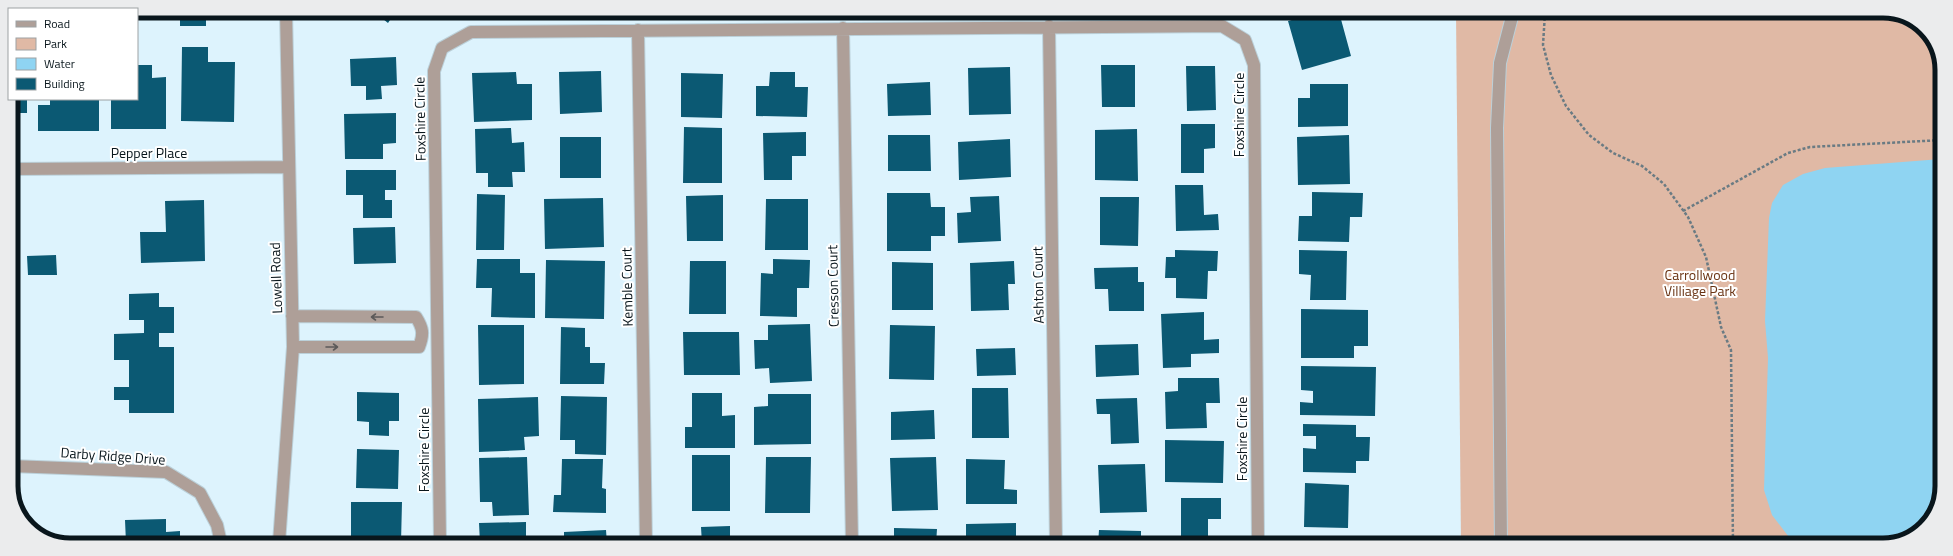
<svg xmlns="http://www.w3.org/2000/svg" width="1953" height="556" viewBox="0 0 1953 556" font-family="'Titillium Web',sans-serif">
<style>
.green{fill:#e0b9a5}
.water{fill:#8fd4f2}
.building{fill:#0b5973}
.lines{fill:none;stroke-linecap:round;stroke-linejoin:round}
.minor-casing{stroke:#bbd0d9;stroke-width:14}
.path{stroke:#6a7b83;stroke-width:2.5;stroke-dasharray:3 2;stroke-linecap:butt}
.minor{stroke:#ae9f98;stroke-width:12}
.oneway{stroke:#5c5a5a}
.labels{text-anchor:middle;stroke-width:4;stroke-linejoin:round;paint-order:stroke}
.street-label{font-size:14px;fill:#09161c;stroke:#fff}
.park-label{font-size:14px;fill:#6a3414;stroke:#fff}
.rim{fill:none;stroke:#09161c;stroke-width:5}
</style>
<rect width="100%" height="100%" fill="#ddf3fd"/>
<path class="green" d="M1456,12l442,1 30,18 14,35 -2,435 -21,32 -36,12h-422z"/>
<path class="water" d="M1941,159l-1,342 -21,32 -36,12h-88l-23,-30 -8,-25 4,-132 -3,-37 4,-103 3,-15 11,-18 20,-11 22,-6z"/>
<path class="building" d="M180,11h26v15h-26z
M373,11h23l-8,12z
M1320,12h19l12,44 -49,14 -14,-49z
M182,47h26v15h27l-1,60 -53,-1z
M396,57l1,28 -16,1 1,13 -16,1v-14h-15l-1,-27z
M137,65h15v13l14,-1v52h-55v-30h26z
M1101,65h34v42h-33z
M1186,66h29l1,44 -29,1z
M1010,67l1,47 -42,1 -1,-47z
M601,71l1,41 -42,2 -1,-42z
M516,72l1,12h15v36l-58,2 -2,-49z
M770,72h25v15h13l-1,30 -51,-1v-30h13z
M681,73l42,1 -1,44 -41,-1z
M930,82l1,33 -43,1 -1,-32z
M1310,84h38v42l-50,1v-29h12z
M11,99h16v14h-16z
M50,99h49v32h-61v-26h12z
M396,113v30l-13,1v15h-38l-1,-45z
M1181,124h34v24l-11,1v24h-23z
M684,127l38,1v55h-39z
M511,128l1,15 12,-1 1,30h-13l1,15h-25v-14h-12l-1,-44z
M1137,129l1,52 -43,-1v-50z
M806,132v24h-14v24h-28l-1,-47z
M888,135h42l1,36h-43z
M1349,135l1,49 -52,1 -1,-48z
M560,137h41v41h-41z
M1010,139l1,38 -52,3 -1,-38z
M346,170h50v20h-11v10h7v18h-29v-23h-17z
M1175,185h28l1,30 14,-1 1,16 -43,1z
M1312,192l51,1 -1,24h-12l-1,25 -51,-1 1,-25h13z
M887,193h43l1,14h14v29h-14v15h-44z
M477,194l28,1 -1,55h-28z
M723,195v46h-36l-1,-45z
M999,196l2,45 -43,2 -1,-30 14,-1 -1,-15z
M1100,197h39l-1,49 -38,-1z
M603,198l1,49 -59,2 -1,-50z
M766,199h42v51h-43z
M204,200l1,61 -64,2 -1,-31h26l-1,-31z
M395,227l1,36 -42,1 -1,-36z
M1175,250l43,1 -1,20h-9l-1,28 -31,-1v-20h-11l1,-21h9z
M1299,250l48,1 -1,49h-36l1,-25 -12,-1z
M56,255l1,20h-29l-1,-19z
M477,259h43v14h15v45l-44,-1 1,-29h-16z
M773,259l37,1 -1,28h-12v29l-37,-1 1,-43 12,1z
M546,260l59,1 -1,58 -59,-1z
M690,261h36v53h-37z
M1014,261l1,23h-7l1,26 -38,1 -1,-48z
M892,262l41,1v47h-41z
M1138,267v15h6v29h-35l-1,-22h-13l-1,-21z
M159,293v14h15v26h-15v14h15v66h-45v-13h-15v-13h15v-27h-15v-26l30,-1v-13h-15v-26z
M1301,309l67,1v36h-14v12h-53z
M1204,312v28l15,-1v14l-28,1v13l-28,1 -2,-54z
M810,324l2,57 -42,2 -1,-15 -14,1 -1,-29h14v-15z
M478,325h46v59l-45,1z
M890,325l45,1 -1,54 -45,-1z
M561,327l24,1v19h5v16h15l-1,21h-44z
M683,332h56l1,43h-56z
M1138,344l1,31 -43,2 -1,-32z
M1015,348l1,27 -39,1 -1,-27z
M1301,366l75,1 -1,49 -75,-1v-13l13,1v-12l-12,-1z
M1178,378h41l1,25h-14l1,25 -41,1 -1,-37 13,-1z
M972,388h36l1,50h-37z
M357,392l42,1v28h-10v15l-20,-1v-13l-12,-1z
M692,393h30v23l13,-1v33h-50v-21h7z
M768,394h43v50l-57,1v-38l14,-1z
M561,396l46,1 -1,58 -31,-1v-14h-15z
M538,397l1,39 -15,1 1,13 -46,2 -1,-53z
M1137,398l2,45 -28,1 -1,-30h-13l-1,-15z
M934,410l1,29 -44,1v-28z
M1303,424l53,1v12h14l-1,24h-13v12l-53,-1v-24l13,1v-13h-13z
M1165,440l59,1 -1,42 -58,-1z
M357,449l42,1 -1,39 -42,-1z
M692,455h38v56h-38z
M527,457l2,58 -36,1 -1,-14h-12l-1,-44z
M766,457h45l-1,56h-45z
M936,457l2,53 -46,1 -2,-53z
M562,459h41l-1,29 4,1v24l-53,-1 1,-17h7z
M966,459l39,1 -1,29 13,1v14h-51z
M1145,464l2,48 -47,1 -2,-48z
M1305,483l44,2 -1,43 -44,-1z
M1181,498h40v21h-13v22h-27z
M351,502h51l-1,41h-38v-4h-12z
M166,519v13l14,-1v12h-54l-1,-23z
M526,522v22l-46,-1 -1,-20z
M1016,523v15h-12v6h-38v-20z
M730,526v18h-28l-1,-17z
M894,528l43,1 -1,15h-42z
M606,530l1,14h-43v-12z
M1099,530l42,1v13h-43z
M760,539h29v5h-29z"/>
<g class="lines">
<defs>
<path id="minor" d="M1049,26l7,518
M843,28l9,516
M638,30l8,514
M11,169l277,-2
M292,316l124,1c7,11 8,17 3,30h-126
M11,466l155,6 34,21 17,32 4,18
M279,543l14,-196 -7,-336
M440,543l-6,-472 8,-23 29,-16 751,-6 23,14 9,25 4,479
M1501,545l-4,-417 3,-65 13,-50"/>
</defs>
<use href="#minor" class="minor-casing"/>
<path class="path" d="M1545,13l-2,32 8,30 15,31 23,29 24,18 29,13 22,18 24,33 18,40 15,70 10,23 2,195
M1683,211l105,-58 22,-6 132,-7"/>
<use href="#minor" class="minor"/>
</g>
<defs><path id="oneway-shaft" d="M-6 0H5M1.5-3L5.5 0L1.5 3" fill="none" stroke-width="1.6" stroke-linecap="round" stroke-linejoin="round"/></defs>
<g class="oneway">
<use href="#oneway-shaft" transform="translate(377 317) rotate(-180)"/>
<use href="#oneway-shaft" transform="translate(332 347)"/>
</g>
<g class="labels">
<g class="street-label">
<text transform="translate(1239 115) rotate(-90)" y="5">Foxshire Circle</text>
<text transform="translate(420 119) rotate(-91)" y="5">Foxshire Circle</text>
<text x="149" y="158">Pepper Place</text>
<text transform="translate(276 278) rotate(-92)" y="5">Lowell Road</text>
<text transform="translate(1038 285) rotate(-91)" y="5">Ashton Court</text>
<text transform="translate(833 286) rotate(-91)" y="5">Cresson Court</text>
<text transform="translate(627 287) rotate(-91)" y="5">Kemble Court</text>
<text transform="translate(1242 439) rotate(-90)" y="5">Foxshire Circle</text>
<text transform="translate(424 450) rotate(-90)" y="5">Foxshire Circle</text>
<text transform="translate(113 456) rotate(4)" y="5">Darby Ridge Drive</text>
</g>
<g class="park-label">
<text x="1700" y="280">Carrollwood<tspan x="1700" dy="16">Villiage Park</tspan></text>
</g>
</g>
<path d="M0 0H1953V556H0ZM70 18H1883A52 52 0 0 1 1935 70V486A52 52 0 0 1 1883 538H70A52 52 0 0 1 18 486V70A52 52 0 0 1 70 18Z" fill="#ebeced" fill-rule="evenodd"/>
<path class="rim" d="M70 18H1883A52 52 0 0 1 1935 70V486A52 52 0 0 1 1883 538H70A52 52 0 0 1 18 486V70A52 52 0 0 1 70 18Z"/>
<rect x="8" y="8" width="130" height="92" fill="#ffffff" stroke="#9da2a4"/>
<rect x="16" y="21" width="20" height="6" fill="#ae9f98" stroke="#9da2a4"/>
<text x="44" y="28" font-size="12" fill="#09161c">Road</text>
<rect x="16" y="38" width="20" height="12" fill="#e0b9a5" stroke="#9da2a4"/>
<text x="44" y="48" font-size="12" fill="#09161c">Park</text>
<rect x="16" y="58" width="20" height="12" fill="#8fd4f2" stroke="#9da2a4"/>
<text x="44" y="68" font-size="12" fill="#09161c">Water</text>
<rect x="16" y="78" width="20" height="12" fill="#0b5973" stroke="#9da2a4"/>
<text x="44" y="88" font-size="12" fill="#09161c">Building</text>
</svg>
